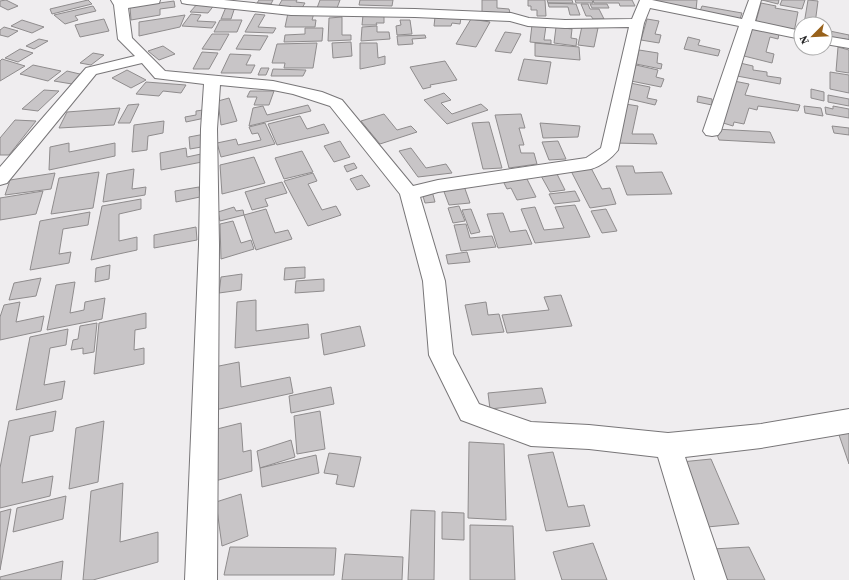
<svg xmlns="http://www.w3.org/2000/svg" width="849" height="580" viewBox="0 0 849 580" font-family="'Source Serif 4',serif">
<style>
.building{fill:#c8c5c7;stroke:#8f8c8d}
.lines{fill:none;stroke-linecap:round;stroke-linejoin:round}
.minor-casing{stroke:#787678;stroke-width:2}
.minor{fill:#fff;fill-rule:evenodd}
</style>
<rect width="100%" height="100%" fill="#efedef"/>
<path class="building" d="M6,0l12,6 -10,4 -8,-4v-5z
M88,0l4,4 -40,10 -2,-5z
M259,0h14l-2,4 -14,-1z
M282,0h15l-1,2 9,1 -3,5 -24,-1z
M320,0h20l-3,8h-20z
M360,0h33l-1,6 -33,-1z
M482,0h15v8l12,1 1,4 -28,-1z
M528,0h17l1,16h-9v-6h-6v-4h-3z
M547,0h25l1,3h-25z
M575,0h17l1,3h-17z
M593,0h39l3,6h-15l-1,-3h-25z
M653,0h44l-1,10 -44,-7z
M762,0h17l-1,4z
M782,0h23l-3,9 -22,-4z
M808,0l10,1 -3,23h-11z
M174,1l1,6 -15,2v6l-29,5 -1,-13z
M198,3l17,1 -7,9 -18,-1z
M548,3l28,1 4,11h-10l-2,-8h-19z
M761,3l15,3 -1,2 23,4 -4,20 -39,-7z
M581,4h7l2,5h9l5,10h-11l-2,-3h-5z
M590,4h17l2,4h-17z
M93,6l3,5 -21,5 3,4 -13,4 -11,-9z
M702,6l40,7 -2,6 -40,-8z
M226,7h9l-4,12h-10z
M288,13h26l-2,7h4l-1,7h-30z
M191,14l10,1 -4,6 19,1 -4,6 -30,-2z
M255,14l10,1 -7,12 18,1 -3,5 -28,-1z
M185,15l-5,12 -41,9v-14z
M363,15h21v8h-8l1,2h-15z
M342,17v18h9v5l-23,1 1,-23z
M435,17l26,1 -1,6 -8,-1 -1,3h-17z
M104,19l5,12 -29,6 -5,-12z
M471,19l19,3 -14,25 -20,-3z
M647,19l12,2 -4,13 6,1 -2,8 -18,-3z
M22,20l22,7 -12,6 -21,-7z
M220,20h22l-5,12h-23z
M400,20h10l2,14 -15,1 -1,-9 5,-1z
M532,25l14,1 -2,14h7v4l-21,-2z
M377,26v6h12l1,7 -29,2 1,-14z
M582,26l16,2 -4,19 -16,-2z
M4,27l14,4 -10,6 -8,-2v-5z
M556,27l16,2 -1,9 6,1 -1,7 -22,-3z
M305,28h18l-1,13 -38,1 1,-7 20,-1z
M752,28l27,6 -1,5 -8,-2 -4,15 8,2 -2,9 -28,-7z
M825,30l24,5v5l-5,-1v2l-19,-4z
M505,32l16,2 -10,19 -16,-2z
M212,34h17l-9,16 -18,-1z
M244,35l24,1 -8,14 -24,-1z
M425,35l1,3 -14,1 1,5 -15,1 -1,-9z
M688,37l12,3 -2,5 22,5 -2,6 -34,-7z
M39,39l9,2 -14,8 -8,-3z
M351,42l1,14 -19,2 -1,-15z
M317,43l-4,25h-29l1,-5h-13l5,-19z
M360,43h17l1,15 7,-2v8l-25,5z
M535,43l44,4 1,13 -45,-4z
M163,46l12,8 -16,6 -11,-9z
M838,47l11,3v23l-13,-2z
M20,49l13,4 -15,9 -13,-4z
M639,50l19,3 -1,10 5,1 -1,5 -25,-5z
M202,52l16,1 -9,16h-16z
M93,53l11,2 -13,10 -11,-2z
M230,54l21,1 -5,10h9l-4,8h-30z
M2,59l23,7 -25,15v-20z
M524,59l27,3 -4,22 -29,-4z
M445,61l12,19 -27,5 1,2 -8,2 -13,-22z
M740,63l13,3v4l14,2v4l14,2 -1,6 -43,-8z
M33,65l28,6 -13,10 -28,-7z
M636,65l22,5 -2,7 8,2 -3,8 -30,-6z
M261,68h8l-3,7h-8z
M273,69l33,1 -3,6h-32z
M127,70l19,10 -15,8 -19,-10z
M67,71l17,4 -12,9 -18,-3z
M830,72l19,3v18l-19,-4z
M734,81l15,3 -4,11 55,10 -2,6 -40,-5 -1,4 -8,-2 -5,16 -10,-2 -1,4 -13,-4z
M146,82l40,3 -5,8 -18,-2 -4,5 -23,-2z
M630,83l20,4 -3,11 10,2 -2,5 -30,-7z
M811,89l13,3v9l-13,-3z
M44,90l15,1 -21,20 -16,-2z
M250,91h24l-5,14h-15l3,-8h-10z
M444,93l7,7 -10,3 11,11 29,-10 7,6 -41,14 -23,-24z
M828,95l21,4v7l-21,-4z
M698,96l14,3v6l-15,-3z
M229,98l8,23 -16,4 -3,-24z
M139,104l-9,19h-12l10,-18z
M625,104l13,2 -6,28h21l4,10 -42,-1z
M308,105l3,6 -62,15 4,-18 10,-2 4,9z
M804,106l17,2 2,8 -18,-3z
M833,106l16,3v9l-23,-4 -1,-7 8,2z
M120,108l-6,17 -55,3 8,-16z
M203,110l2,8 -19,4 -1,-5 11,-2v-4z
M384,114l13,16 14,-4 6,6 -37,12 -19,-23z
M521,114l4,14h-6l5,17h-5l2,8h13l3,11 -28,4 -14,-53z
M300,116l7,13 17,-5 5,9 -52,12 -9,-21z
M15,120l21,1 -27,34h-9v-17z
M164,121l-1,12 -15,3 -1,14 -15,2 2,-27z
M489,122l13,46 -19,1 -11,-46z
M265,123l10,21 -54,13 -4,-14 19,-4 2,6 23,-5 -3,-7 -6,1 -3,-7z
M540,123l40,3 -2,11 -35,1z
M832,126l17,2v7l-15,-2z
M715,129l55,3 5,11 -56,-3z
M205,134l2,12 -17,3 -1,-12z
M340,141l10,16 -16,5 -10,-16z
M558,141l8,18 -17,1 -7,-18z
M69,143v9l46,-9v13l-66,14 1,-23z
M186,148l1,9 14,-3 1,8 -41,8 -1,-17z
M411,148l15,20 20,-4 6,9 -34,4 -19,-26z
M302,151l11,21 -29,7 -9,-21z
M254,157l11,26 -43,11 -2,-29z
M354,163l3,5 -10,4 -3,-6z
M616,166h17l2,7 27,-1 10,22 -45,1z
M591,168l11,21 8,-1 6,16 -26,4 -19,-37z
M134,169l-2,20 14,-2 -1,8 -42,7 4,-28z
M99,172l-6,36 -42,6 8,-36z
M556,172l9,18 -15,2 -10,-18z
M55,173l-4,16 -46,6 5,-15z
M313,173l4,8 -9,3 14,26 14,-4 5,9 -33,11 -24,-45z
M362,175l8,11 -13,4 -7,-11z
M526,177l10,20 -19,3 -6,-12 -4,1 -4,-8z
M282,182l5,11 -22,6 3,7 -16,4 -7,-18z
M464,186l6,17 -21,2 -6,-16z
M199,187l1,10 -24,5 -1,-11z
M43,191l-7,23 -36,6v-22z
M432,191l3,11 -10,1 -3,-10z
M575,191l5,10 -26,3 -5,-10z
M141,199v10l-22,5v27l18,-4v13l-46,10 11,-54z
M575,205l15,32 -55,6 -14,-34 14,-2 9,23 20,-2 -9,-21z
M459,206l6,15 -12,2 -5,-15z
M234,207l2,4 7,-1 1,5 -24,6 -2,-9z
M266,209l9,24 13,-3 4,9 -36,11 -12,-35z
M471,209l9,23 -9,2 -9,-24z
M606,209l11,22 -15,2 -11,-22z
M90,212l-2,13 -25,4 -4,25 12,-2 -2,11 -39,7 10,-49z
M503,213l7,19 16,-2 6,14 -34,4 -11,-34z
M233,221l8,22 10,-3 3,9 -33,10 -1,-35z
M466,224l4,14 22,-2 4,11 -35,4 -7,-26z
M196,227l1,13 -43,8v-13z
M467,252l3,10 -22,2 -2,-9z
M110,265l-1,14 -14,3 1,-14z
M305,267v11l-21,2 1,-12z
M242,274l-1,16 -22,3 2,-16z
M41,278l-5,18 -27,4 5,-17z
M324,279v12l-29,2 1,-12z
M75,282l-5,31 14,-3 1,-8 20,-4 -3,21 -55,11 9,-45z
M561,295l11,31 -65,7 -5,-18 47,-5 -5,-13z
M256,300v31l52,-7 1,14 -74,10 2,-46z
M20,302l-4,20 28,-6 -3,15 -41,9v-23l4,-12z
M486,302l2,13 11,-1 5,18 -32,3 -7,-30z
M146,313v15l-11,2 -1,20 10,-2v16l-50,10 5,-51z
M97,323l-3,29 -11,2v-6l-12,2 2,-10 5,-1 2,-13z
M360,326l5,20 -41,9 -3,-21z
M68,329l-2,16 -16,3 -6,37 21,-4 -3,18 -46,11 14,-73z
M239,362l2,25 49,-10 3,16 -78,17 -1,-43z
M331,387l3,17 -43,9 -2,-17z
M542,388l4,15 -56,6 -2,-16z
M56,411l-3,20 -23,5 -8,47 31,-7 -3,20 -50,12v-40l9,-47z
M320,411l5,38 -28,5 -3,-38z
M104,421l-6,61 -29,7 7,-61z
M241,423l2,29 8,-2 1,21 -37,10 -2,-51z
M838,432l11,1v31z
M291,440l4,17 -35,11 -3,-17z
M469,442l35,2 2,76 -38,-2z
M553,452l15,55 16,-2 6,21 -44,5 -18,-76z
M329,453l32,4 -7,30 -18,-3 2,-9 -14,-2z
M316,455l3,18 -57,14 -2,-19z
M711,459l28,65 -32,3 -26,-65z
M123,483l-3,59 38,-10v30l-65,18h-10l8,-89z
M241,494l7,42 -26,10 -6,-44z
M66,496l-3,23 -50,13 4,-24z
M11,509l-11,61v-58z
M411,510l24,1 -1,69h-26z
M442,512l22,1v27l-22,-1z
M470,525l43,1 2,54h-45z
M593,543l14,37h-45l-9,-28z
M230,547l106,1 -2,27h-110z
M749,547l16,33h-41l-12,-31z
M345,554l58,3 -1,23h-60z
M63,561l-2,19h-61v-3z"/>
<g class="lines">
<defs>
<path id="minor" d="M111,0h49l-1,3 -31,5 4,30 33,33 108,10 49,11 20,8 71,86 25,-6 148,-22 15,-10 28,-121 -64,1 -37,-2 -18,-5 -95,-4 -124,-2 -104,-11 -5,-1 -1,-3h43l67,7 124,2 96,4 18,5 36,2 67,-1 8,-19h12l90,19 7,-19h12l-6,21 46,10v8l-49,-10 -31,102 -3,4 -6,1 -6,-1 -3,-4 36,-105 -89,-18 -6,15 -26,127c-6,8 -17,16 -27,19l-153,23 -18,5 25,84 8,73 26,50 52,18 58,3 79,8 93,-9 88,-15v24l-88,15 -76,9 42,123h-32l-37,-123 -69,-8 -58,-3 -70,-26 -32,-65 -6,-74 -23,-87 -70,-88 -37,-12 -20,-4 -53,-5 -3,44 2,116 -2,335h-32l14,-335 2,-116 3,-45 -49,-6 -13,-15 -46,11 -89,109 -7,2v-18l86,-99 49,-12 -17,-17 -4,-34z
M825,36l24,4v8l-24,-4z"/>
</defs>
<use href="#minor" class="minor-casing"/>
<use href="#minor" class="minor"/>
</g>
<g transform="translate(813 36) rotate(246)"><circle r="19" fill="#ffffff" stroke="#aaaaaa"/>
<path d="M0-3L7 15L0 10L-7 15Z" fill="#98611a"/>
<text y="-6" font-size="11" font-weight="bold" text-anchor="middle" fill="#2a2a2b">N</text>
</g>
</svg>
